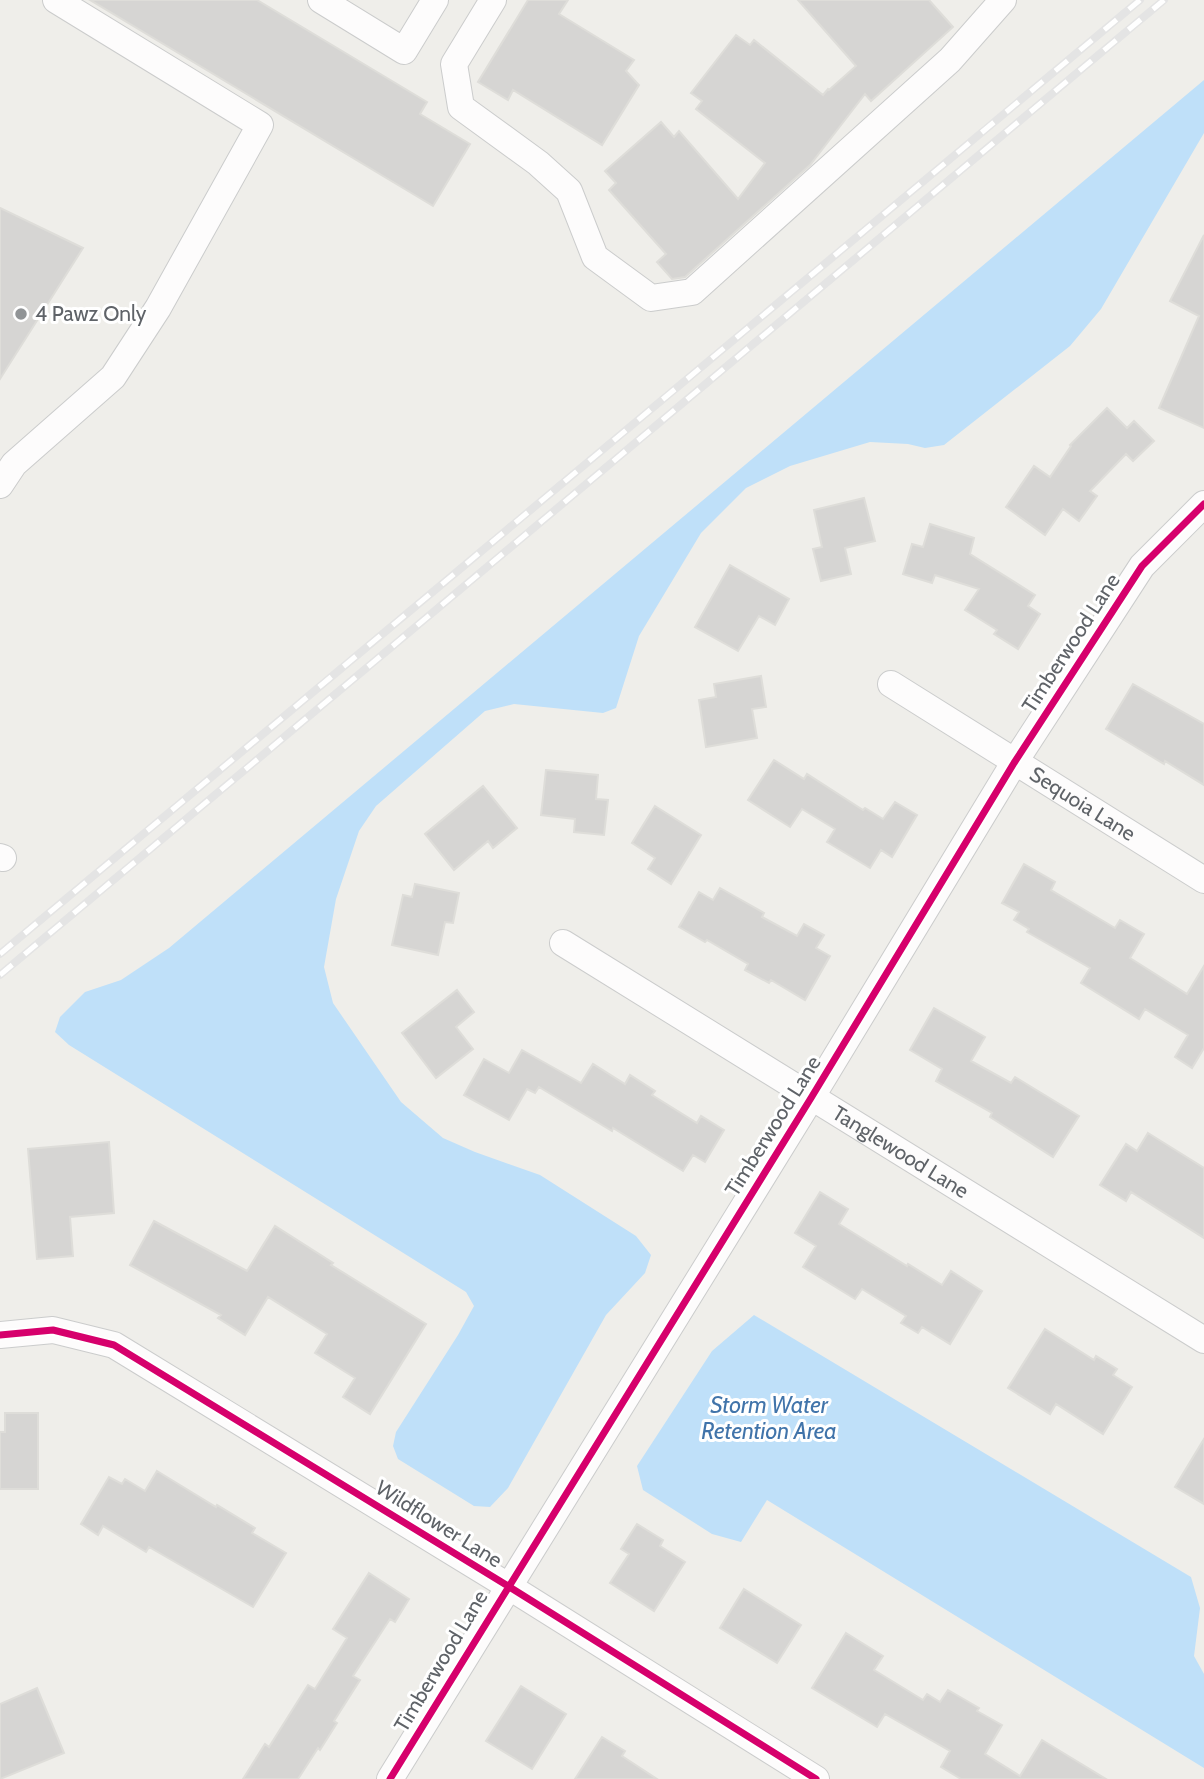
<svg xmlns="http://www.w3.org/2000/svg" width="1204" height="1779" viewBox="0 0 1204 1779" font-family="Cabin,sans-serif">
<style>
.water{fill:#bfe0f9}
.building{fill:#d6d5d3;stroke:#deddd9;stroke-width:2}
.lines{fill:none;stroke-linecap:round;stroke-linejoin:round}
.minor-casing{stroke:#cbcccc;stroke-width:28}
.minor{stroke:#fdfcfc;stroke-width:26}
.rail-casing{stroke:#e4e4e4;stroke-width:8}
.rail{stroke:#fff;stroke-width:5;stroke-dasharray:16;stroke-linecap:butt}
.cycleway-casing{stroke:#fff;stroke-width:11}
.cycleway{stroke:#d6006c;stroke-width:7}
.poi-dot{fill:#919496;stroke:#fff;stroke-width:2.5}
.labels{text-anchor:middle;stroke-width:6;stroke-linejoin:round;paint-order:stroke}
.poi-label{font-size:21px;fill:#5f6368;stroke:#fff;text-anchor:start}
.street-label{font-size:21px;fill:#5f6368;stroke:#fff}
.water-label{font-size:23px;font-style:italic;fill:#4174aa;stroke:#fff}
</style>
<rect width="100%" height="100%" fill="#efeeea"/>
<path class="water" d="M1204,80v53l-103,176 -31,37 -126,99 -19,3 -17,-4 -38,-2 -80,24 -44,22 -45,45 -62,103 -23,72 -13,5 -89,-9 -29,7 -109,95 -17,25 -23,68 -12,68 9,36 68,99 42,36 32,14 65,23 96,61 15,19 -6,18 -39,42 -98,173 -18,19 -16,-1 -76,-47 -5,-13 3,-14 62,-97 16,-29 -8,-14 -397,-247 -14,-13 5,-15 25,-25 36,-12 48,-32z
M754,1315l437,262 9,31 -6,48 10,18v94l-437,-268 -26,42 -29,-8 -69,-44 -6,-24 75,-115z"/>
<path class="building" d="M90,0h167l170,102 -7,12 50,30 -37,62z
M528,0h40l-9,14 75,46 -8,11 13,14 -37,60 -89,-55 -5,10 -30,-18z
M798,0h131l24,27 -82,74 -6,-7 -55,71 -125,112 -13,2 -15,-17 9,-8 -57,-64 7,-7 -11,-12 56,-49 13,15 5,-6 59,68 27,-36 -69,-54 6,-8 -11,-8 45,-58 14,10 4,-5 69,55 5,-6 1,1 27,-24z
M0,208l83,40 -83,131z
M1204,235v193l-45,-20 40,-92 -29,-15z
M1107,408l20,20 7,-7 20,20 -21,20 -7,-7 -36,37 7,5 -18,25 -16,-12 -18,26 -39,-28 28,-41 16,11 21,-31 -1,-1z
M864,498l11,43 -30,7 6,26 -30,7 -8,-32 9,-2 -8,-37z
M930,524l44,14 -4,16 65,41 -7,11 12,8 -22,35 -24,-15 3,-4 -32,-20 14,-21 -44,-14 -3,8 -29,-9 9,-30 11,3z
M730,565l59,34 -14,26 -16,-9 -21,35 -43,-24z
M761,676l5,31 -14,2 5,29 -51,9 -7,-47 17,-3 -2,-13z
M1133,684l71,40v61l-39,-24 -1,3 -58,-35z
M774,760l30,19 3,-5 56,36 2,-2 18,11 12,-17 22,13 -25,42 -11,-7 -11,18 -43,-26 8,-13 -33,-20 -12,18 -42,-27z
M546,770l52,5 -2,24 12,1 -4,35 -30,-3 1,-13 -34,-4z
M483,786l34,42 -24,20 -5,-7 -34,29 -29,-36z
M655,806l46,29 -30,49 -23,-15 7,-11 -23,-15z
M1024,864l31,18 -4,8 64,38 5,-8 24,14 -14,24 57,36 17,-28v82l-12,20 -17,-11 13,-22 -43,-26 -6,10 -58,-36 9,-15 -63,-36 2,-3 -15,-9 5,-8 -17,-9z
M415,884l44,9 -6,30 -8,-1 -7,33 -46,-10 11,-50 9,2z
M720,888l44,25 -2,4 35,19 7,-12 20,11 -8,13 14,8 -25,44 -34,-20 -2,3 -24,-13 3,-6 -41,-24 -2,2 -26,-15 20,-35 14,8z
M457,990l17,22 -18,15 17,22 -37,29 -34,-45z
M934,1008l51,29 -14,24 40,22 4,-6 64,39 -26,41 -63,-40 2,-4 -56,-32 6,-12 -32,-19z
M522,1050l59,33 12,-19 32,20 5,-9 25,16 -3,4 45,28 4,-7 23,14 -19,32 -12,-7 -10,16 -70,-43 -1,3 -73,-44 -4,6 -8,-4 -18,31 -45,-25 20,-36 25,14z
M1148,1133l56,35v70l-73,-46 -5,9 -26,-16 26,-41 11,7z
M109,1142l5,71 -44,4 3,39 -36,3 -9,-110z
M820,1192l28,17 -9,15 68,42 1,-2 34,21 9,-14 31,20 -32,53 -28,-17 -4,6 -17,-10 5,-7 -44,-27 -7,10 -52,-32 13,-21 -21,-13z
M154,1221l93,50 28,-45 58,37 -2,2 95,59 -56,90 -27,-17 12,-19 -40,-25 12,-19 -59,-37 -23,38 -27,-17 3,-3 -91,-50z
M1045,1329l49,31 2,-4 21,13 -4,6 19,12 -29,47 -47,-30 -6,10 -42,-26z
M5,1413h33v76h-38v-57h5z
M1204,1439v65l-29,-17z
M157,1471l59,36 1,-2 38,23 -3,5 34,20 -33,54 -104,-60 -3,5 -43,-26 -5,9 -17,-11 28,-47 13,7 3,-5 20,12z
M637,1524l26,16 -3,6 25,16 -31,49 -44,-28 19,-29 -8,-5z
M369,1573l40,26 -14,23 -5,-3 -37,57 7,4 -26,41 3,2 -17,27 -2,-2 -20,31h-55l22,-35 4,3 39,-62 7,4 32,-51 -14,-9z
M744,1589l57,36 -24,38 -57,-35z
M846,1633l37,23 -9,14 49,30 4,-6 13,8 8,-12 31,18 -2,3 25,14 -17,29 35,22 22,-36 64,39h-145l-20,-12 9,-16 -65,-37 -8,13 -65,-39z
M521,1686l45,28 -34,55 -46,-28z
M37,1688l27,65 -64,26v-75z
M602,1737l23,14 -3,5 35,23h-82z"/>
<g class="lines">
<defs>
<g id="minor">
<path d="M321,0l83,51 31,-51"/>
<path d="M493,0l-39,64 7,43 77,56 31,28 26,66 56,41 41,-6 258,-232 53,-60"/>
<path d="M0,485l14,-21 99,-87 45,-69 102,-183 -204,-125"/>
<path id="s1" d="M891,684l313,196"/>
<path d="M0,857l3,1"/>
<path id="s2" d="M563,943l641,397"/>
<path d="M0,1335l53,-5 61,15 394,241 308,193"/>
<path d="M390,1779l421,-681 203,-335 128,-197 62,-62"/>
</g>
</defs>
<use href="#minor" class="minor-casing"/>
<use href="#minor" class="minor"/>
<defs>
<path id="rail" d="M0,954l1140,-954
M0,975l1164,-975"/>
</defs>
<use href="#rail" class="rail-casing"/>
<use href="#rail" class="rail"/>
<defs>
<path id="cycleway" d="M0,1335l53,-5 61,15 394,241 308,193
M390,1779l421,-681 203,-335 128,-197 62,-62"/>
</defs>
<use href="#cycleway" class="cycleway-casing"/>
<use href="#cycleway" class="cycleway"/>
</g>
<circle class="poi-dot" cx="21" cy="314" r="7"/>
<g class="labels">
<g class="poi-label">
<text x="35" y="321">4 Pawz Only</text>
</g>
<g class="street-label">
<text transform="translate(1071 643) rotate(-57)" y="7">Timberwood Lane</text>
<text dy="7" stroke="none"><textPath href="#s1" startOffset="226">Sequoia Lane</textPath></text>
<text transform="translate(773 1126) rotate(-58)" y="7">Timberwood Lane</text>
<text dy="7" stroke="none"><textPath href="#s2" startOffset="397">Tanglewood Lane</textPath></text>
<text transform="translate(439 1524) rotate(32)" y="7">Wildflower Lane</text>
<text transform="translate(441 1661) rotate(-59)" y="7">Timberwood Lane</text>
</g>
<g class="water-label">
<text x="769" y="1413">Storm Water<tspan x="769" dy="26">Retention Area</tspan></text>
</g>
</g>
</svg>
